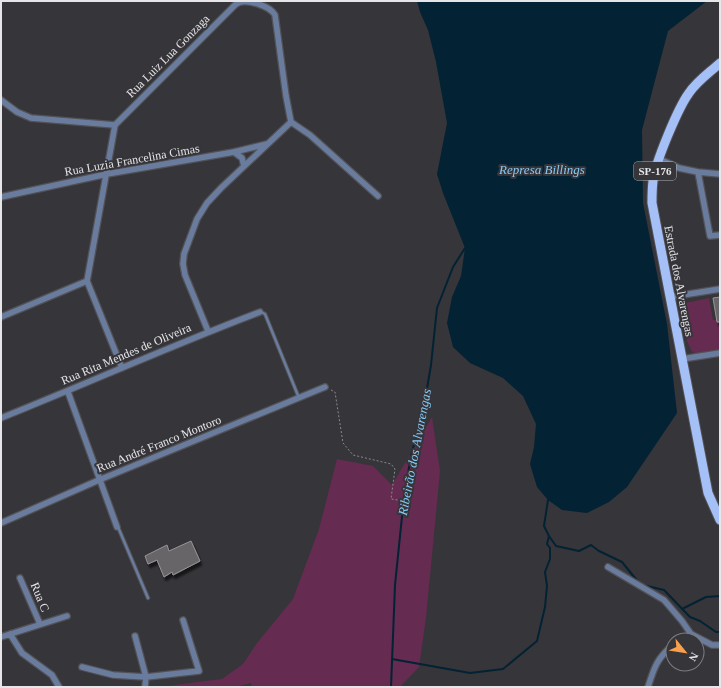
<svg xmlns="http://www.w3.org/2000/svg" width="721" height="688" viewBox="0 0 721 688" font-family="'Times New Roman',serif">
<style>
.green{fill:#652b51}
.water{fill:#032233}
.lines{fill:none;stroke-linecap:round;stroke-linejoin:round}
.stream{stroke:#032233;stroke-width:2}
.building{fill:#686569;stroke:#979499;filter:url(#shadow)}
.service-casing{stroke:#525156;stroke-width:4.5}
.minor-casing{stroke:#525156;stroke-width:8}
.primary-casing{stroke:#525156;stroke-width:11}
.path{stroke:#8a8a8e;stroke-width:1;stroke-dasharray:2 2;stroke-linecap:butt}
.service{stroke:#6a7c9d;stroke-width:2.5}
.minor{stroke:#6a7c9d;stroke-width:5.5}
.primary{stroke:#a4c0f6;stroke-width:9}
.labels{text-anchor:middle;stroke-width:4;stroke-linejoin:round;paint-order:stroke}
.shield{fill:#36353a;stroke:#b1b1b4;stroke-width:1}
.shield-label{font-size:11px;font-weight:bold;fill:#e6e6e9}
.street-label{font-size:12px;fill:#e6e6e9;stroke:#36353a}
.water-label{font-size:13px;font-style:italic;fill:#86caf4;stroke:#36353a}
</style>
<defs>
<filter id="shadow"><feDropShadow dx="2" dy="4" stdDeviation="1" flood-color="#0009"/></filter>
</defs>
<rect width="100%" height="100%" fill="#36353a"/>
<path class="green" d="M709,298l4,22 7,-1v31l-22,4 -6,-2 -5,-11 -7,-37z
M432,417l8,54 -14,147 -7,49 -19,20h-148l-1,-4 -15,4h-77l63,-8 21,-15 14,-21 36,-44 26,-70 18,-70 36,7 19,19z"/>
<path class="water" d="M417,1h290l-39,30 -26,99 1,73 24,121 10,89 -50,74 -18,15 -22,11 -25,-3 -14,-10 -11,-13 -7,-23 4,-17 2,-23 -13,-28 -20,-18 -33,-15 -17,-16 -6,-24 5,-26 9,-21 4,-28 -22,-55 -6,-19 10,-51 -11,-61 -8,-32 -8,-18z"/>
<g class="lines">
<path class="stream" d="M549,536l7,10 23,5 12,-6 8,6 23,11 17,21
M643,585l21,5 26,27 10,4 16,11h4
M682,609l24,-12 14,-1
M392,659l78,14 33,-4 34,-28 8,-34 2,-21 -2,-14 5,-13v-11l-3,-4 2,-8 -5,-10 4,-26
M391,687l4,-102 9,-88 7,-41 13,-50 7,-41 6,-57 16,-41 12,-19"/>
</g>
<path class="building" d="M720,297v25h-3l-4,-24z
M191,541l9,20 -27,14 -1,-3 -8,5 -7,-17 -9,4 -3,-8 22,-11 2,6z"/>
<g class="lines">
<defs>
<path id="service" d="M261,312l4,2 34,84
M118,527l30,71"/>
<path id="minor" d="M1,100l16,12 14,6 84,7
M115,125l120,-120c1,-1 3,-2 5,-3 10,-2 30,4 35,13l11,81 5,26 19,13 68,61
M115,125l-28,156 35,87
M234,152l8,6 2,8
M659,159l20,9 19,4 22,2
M698,172l12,64 10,-1
M1,197l106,-23 127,-22 33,-8
M670,297l50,-8
M1,317l86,-36
M208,331l-23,-56 -2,-11 1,-10 13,-35 10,-16 14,-15 70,-66
M682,359l38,-6
M68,392l49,135
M1,418c87,-35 172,-73 259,-106
M1,523l98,-43 226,-93
M608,567l56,33 18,21 9,13
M20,578l20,46
M10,634l12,19 30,22 7,12
M135,636l11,41 -1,10
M1,637l66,-21
M680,640l11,-6 21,11h8
M82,667l31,8 33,2 53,-6 -16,-51
M648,687c6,-19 9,-29 25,-42"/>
<path id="primary" d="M720,63c-11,10 -23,18 -31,30 -11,15 -34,70 -36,88 -1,8 -1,15 -1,22l56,290 12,27"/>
</defs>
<use href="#service" class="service-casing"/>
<use href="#minor" class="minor-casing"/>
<use href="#primary" class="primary-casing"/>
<path class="path" d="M331,390l4,2 8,51 10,12 38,9 4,5 -4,30 19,3"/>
<use href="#service" class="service"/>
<use href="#minor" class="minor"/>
<use href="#primary" class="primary"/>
</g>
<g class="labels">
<rect class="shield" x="634" y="162" width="42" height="18" rx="3"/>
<g class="shield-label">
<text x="655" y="175">SP-176</text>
</g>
<g class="street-label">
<text transform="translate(168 56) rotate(-45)" y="4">Rua Luiz Lua Gonzaga</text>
<text transform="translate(132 160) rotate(-10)" y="4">Rua Luzia Francelina Cimas</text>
<text transform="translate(679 281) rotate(79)" y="4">Estrada dos Alvarengas</text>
<text transform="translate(126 354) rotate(-23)" y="4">Rua Rita Mendes de Oliveira</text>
<text transform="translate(159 444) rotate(-22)" y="4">Rua André Franco Montoro</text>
<text transform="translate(40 597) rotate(67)" y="4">Rua C</text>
</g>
<g class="water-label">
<text x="542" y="174">Represa Billings</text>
<text transform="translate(414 452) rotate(-79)" y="5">Ribeirão dos Alvarengas</text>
</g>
</g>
<rect width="721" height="688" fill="none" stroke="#e6e6e9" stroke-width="4"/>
<g transform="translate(685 652) rotate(120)"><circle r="19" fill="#36353a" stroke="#7c7c80"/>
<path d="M0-3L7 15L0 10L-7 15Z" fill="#f8a04b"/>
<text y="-6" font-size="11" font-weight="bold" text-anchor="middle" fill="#e6e6e9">N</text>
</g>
</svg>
